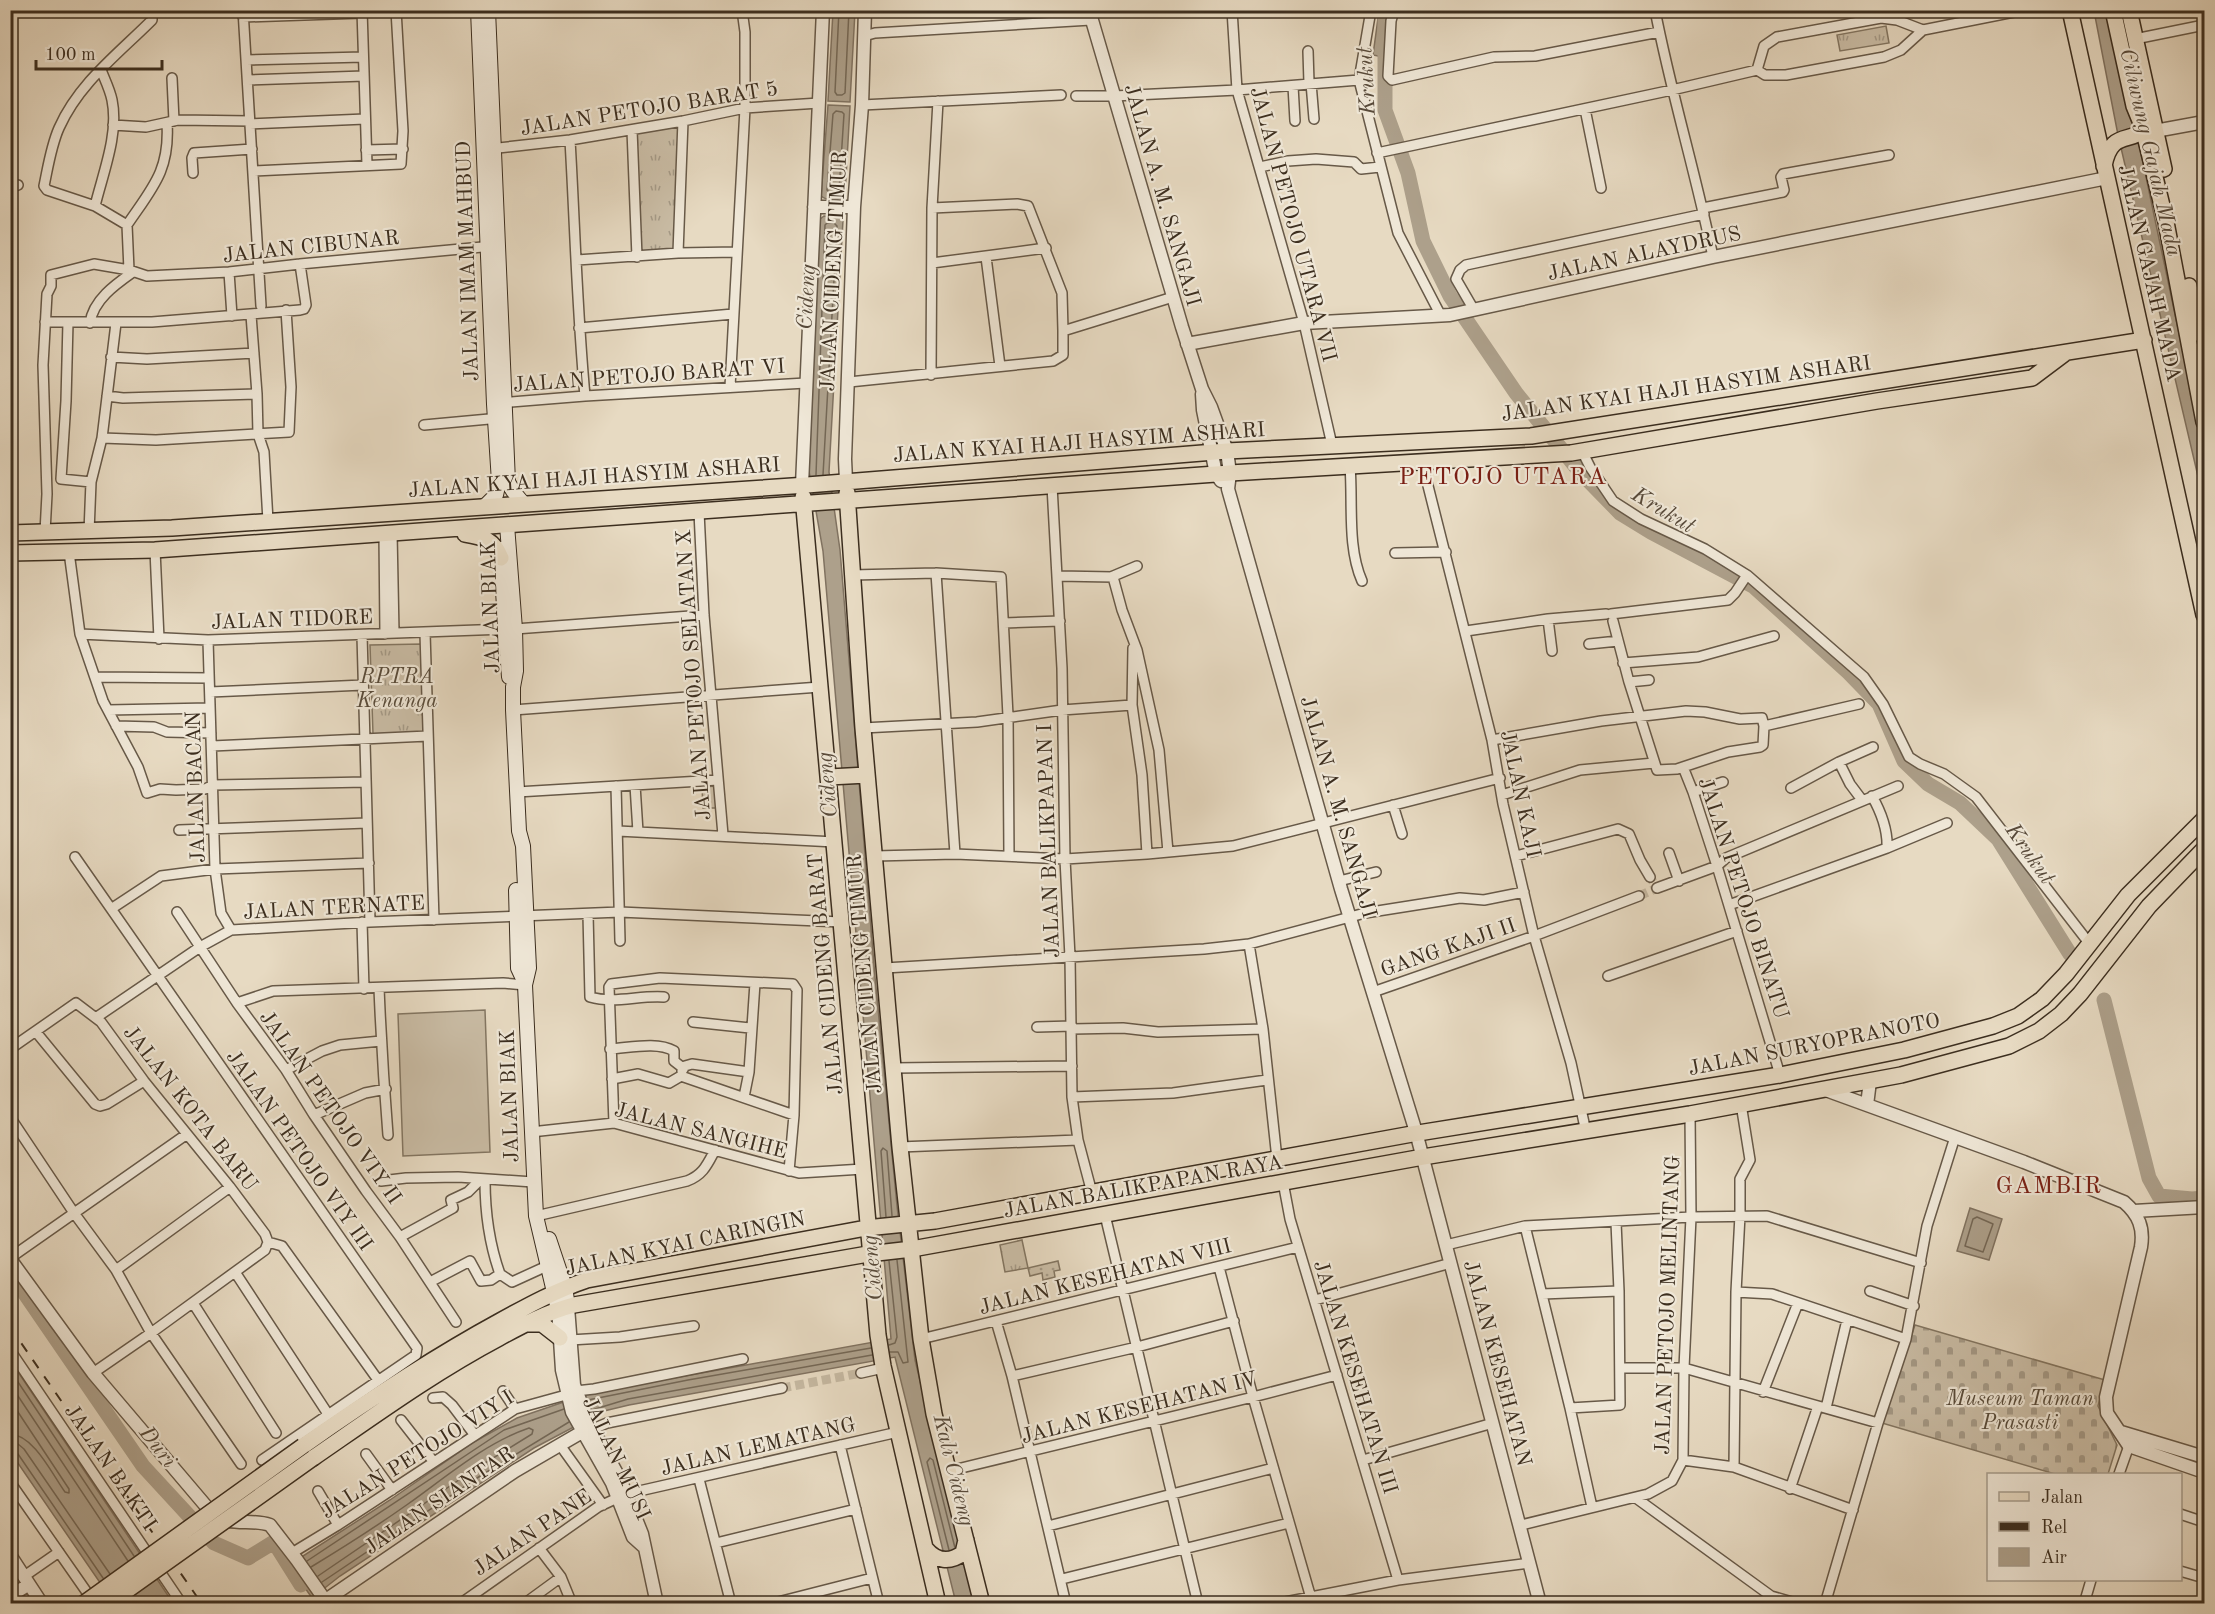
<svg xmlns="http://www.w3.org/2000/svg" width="2215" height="1614" viewBox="0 0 2215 1614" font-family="'Old Standard TT',serif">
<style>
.grass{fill:url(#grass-tufts);stroke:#837662;stroke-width:1.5}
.cemetery{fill:url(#cemetery-stones);stroke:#837662;stroke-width:1.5}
.garden{fill:url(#garden-dots);stroke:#837662;stroke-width:1.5}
.pitch{fill:#cabda6;stroke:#837662;stroke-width:1.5}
.water{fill:#ada08b;stroke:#807260;stroke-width:1.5}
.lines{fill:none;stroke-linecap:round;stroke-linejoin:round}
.shore{stroke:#746755;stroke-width:1.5}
.river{stroke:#ada08b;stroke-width:15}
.minor-tunnel{stroke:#c5b8a1;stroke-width:9;stroke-dasharray:9 4.5;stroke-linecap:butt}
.minor-casing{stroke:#675948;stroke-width:12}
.tertiary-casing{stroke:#675948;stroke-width:15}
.secondary-casing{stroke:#3c2e1f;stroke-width:16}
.primary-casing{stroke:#3c2e1f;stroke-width:18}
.minor{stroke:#efe7d7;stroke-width:9}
.tertiary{stroke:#efe7d7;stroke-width:12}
.secondary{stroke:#efe7d7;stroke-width:14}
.primary{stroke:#e7dac2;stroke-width:15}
.rail{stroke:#3c2e1f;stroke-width:2;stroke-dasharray:10 10;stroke-linecap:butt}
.primary-bridge-casing{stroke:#3c2e1f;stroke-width:18;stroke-linecap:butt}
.primary-bridge{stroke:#e7dac2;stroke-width:15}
.labels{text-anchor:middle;stroke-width:4.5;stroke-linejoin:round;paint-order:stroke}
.street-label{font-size:21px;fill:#3c2e1f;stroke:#efe7d7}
.park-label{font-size:21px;font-style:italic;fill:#584b3a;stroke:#efe7d7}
.water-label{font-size:22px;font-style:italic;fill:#584a3a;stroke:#efe7d7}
.quarter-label{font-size:24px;letter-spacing:1.5px;fill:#7a1f14;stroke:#efe7d7}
</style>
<defs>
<pattern id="grass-tufts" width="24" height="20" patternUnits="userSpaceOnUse" patternTransform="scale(1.5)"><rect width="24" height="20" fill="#cabda6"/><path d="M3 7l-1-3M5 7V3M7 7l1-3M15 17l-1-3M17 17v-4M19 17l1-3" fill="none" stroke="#a59a87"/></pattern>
<pattern id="cemetery-stones" width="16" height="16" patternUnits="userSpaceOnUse" patternTransform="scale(1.5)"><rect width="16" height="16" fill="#cabda6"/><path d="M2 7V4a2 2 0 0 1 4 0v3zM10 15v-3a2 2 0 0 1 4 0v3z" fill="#a59a87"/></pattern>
<pattern id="garden-dots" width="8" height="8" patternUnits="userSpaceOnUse" patternTransform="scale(1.5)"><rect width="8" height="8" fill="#cabda6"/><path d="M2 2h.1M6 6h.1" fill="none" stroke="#a59a87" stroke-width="1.8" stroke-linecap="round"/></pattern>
</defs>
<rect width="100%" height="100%" fill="#e7dac2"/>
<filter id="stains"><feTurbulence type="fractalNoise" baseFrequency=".00333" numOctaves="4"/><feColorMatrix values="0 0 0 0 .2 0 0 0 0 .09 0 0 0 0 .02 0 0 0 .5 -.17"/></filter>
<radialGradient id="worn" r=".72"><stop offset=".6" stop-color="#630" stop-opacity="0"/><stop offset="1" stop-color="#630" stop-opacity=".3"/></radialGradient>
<path class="grass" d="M1886,26l3,17 -49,8 -3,-16z
M683,121l-5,132 -41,4 -5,-127z
M422,644l2,88 -51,2 -3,-89z
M1022,1240l6,28 -23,4 -5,-27z"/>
<path class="cemetery" d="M1915,1325l190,55 -7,26 19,39 -9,29h-53l-173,-51z"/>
<path class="garden" d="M1058,1261l2,9 -6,1 1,6 -12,3 -1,-7 -12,3 -2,-8z"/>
<path class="pitch" d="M716,786l1,22h-14l-1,-21z
M485,1010l5,142 -87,4 -5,-142z"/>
<path class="water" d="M833,11h22l-5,91 -22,-1z
M1379,11h14l-5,47 -15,-3z
M2094,11h17l93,441v50l-86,-367z
M828,105l22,1 -5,90c-6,5 -18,5 -24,0z
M824,216l15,1 4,3 -14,252 11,78 35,427 22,229 18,154 59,243h-18l-61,-246 -266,48 -25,6 -70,37 -194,128 -28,22 -23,-33 101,-65 84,-58 43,-24 73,-25 301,-54 -68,-788 -14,-80 10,-251z
M1970,1208l32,11 -13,41 -32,-9z
M10,1360l163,243h-59l-103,-150z"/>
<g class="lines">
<path class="shore" d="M839,10l-4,82 2,3h5l3,-2 4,-83
M836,111l6,1 2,2 -5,77 -2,2h-7l-3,-3 6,-76z
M816,475l9,-250 2,-2h7l3,3 -14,249
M886,1217l-5,-66 2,-3 4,3 5,65
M1977,1217l16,7 -10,28 -18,-6 8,-27z
M889,1345l6,-2 2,-6 -8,-76
M890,1352h8l5,11 5,-1 -11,-102
M10,1370l124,186
M10,1384l118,177
M10,1400l59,89v4l-4,-1c-13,-18 -31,-57 -55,-58
M588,1400l100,-20 183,-32
M592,1410l36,-11 244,-44
M10,1443l8,1 6,5 86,125
M10,1451l8,3 85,124
M949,1550l-22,-88 3,-4 3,2 22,88
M307,1561l197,-131 60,-21
M311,1567c33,-20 66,-41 97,-63 38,-27 77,-61 121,-76l4,2 -1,4 -60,37 -154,105
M322,1582l155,-104 92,-56"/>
<path class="river" d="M1385,10v100l23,63 15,68 27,55 66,97 64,79 40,41 31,19 102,54 96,87 30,31 25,57 24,23 32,19 38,36 72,115
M2104,1000l45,178 10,18 33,3 12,-1
M10,1272l133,194 71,77 34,15 26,-16 27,43"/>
<path class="minor-tunnel" d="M1639,896l18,-8 -7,-11
M782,1388l79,-15"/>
<defs>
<path id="minor" d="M243,10l18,296
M362,10l5,155
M1232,10l5,80 67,233 28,122
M1371,10l-12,70 39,153 43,83
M1394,10l-3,11 -3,55 4,4 102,-23 41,-1 124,-24
M1655,10c16,83 41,164 58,247
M1090,13l13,-3
M243,17l119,-4
M1923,30l101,-20
M864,36l11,-3 216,-13
M2135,39l69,-14
M1308,51l1,32
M246,60l117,-3
M1757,70l7,-24 13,-9 104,-19 16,2 26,10
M172,78l2,43
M248,80l116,-4
M1311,83l3,36
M1293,86l2,35
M1076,96h38l123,-6 122,-10
M862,105l199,-10
M1585,109l16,79
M250,124l115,-5
M113,125l33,2 32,-7 72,1
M632,130l5,127
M570,140c5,86 7,171 15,256
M489,149l81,-9 113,-19 62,-13 74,-5
M366,150l37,-1
M1377,153l295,-63 85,-20 8,5h21l98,-18 17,-7 22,-20
M1260,167l28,-6 28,-2 38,3 7,7 19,-2
M253,171l148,-7 2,-33 -7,-121
M193,173l-1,-15 2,-5 58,-4
M10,188l8,-3
M95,206c8,-33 24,-72 17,-106 -2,-10 -7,-20 -11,-30
M932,208l85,-4 11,2 34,87 1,38
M1703,208l80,-16 1,-2 -3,-13 2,-3 106,-19
M127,225c25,-37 43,-54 40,-102
M678,253l5,-132
M986,257l14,109
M577,260l101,-7 59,-1
M932,263l114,-15
M129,270l-2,-45 -32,-19 -48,-16 -3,-4c4,-19 7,-40 15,-58 20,-45 59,-74 93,-108v-10
M229,272l3,44
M1474,310l-18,-31 4,-9 6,-5 238,-51
M251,315l6,79 1,40 6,18 4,69
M45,322h107l148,-12 4,-1 2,-4 -6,-41
M68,322l-2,79 -5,78 30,3
M90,323c3,-23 26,-39 43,-51
M579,328l154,-14
M111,357l36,2 107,-6
M931,375l1,-167 6,-107
M849,382l204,-21 10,-6v-24l110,-34
M730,387l15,-279v-76l-3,-22
M107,396l16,2 134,-4
M499,403l86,-7 221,-13
M424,425l76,-7
M102,438l54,2 133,-8 2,-45 -5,-77
M1582,451l8,16 23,34 28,18 64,30 42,26 117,102 19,27 26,53 11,7 24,10 32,23 113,146
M1422,462l70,278 11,64 31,132 37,127 15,69
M1350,466c3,37 -3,81 12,115
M1052,486l10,182 3,191 5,98 2,140 6,43 14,53
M699,512l5,103 19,220
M45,532l2,-38 -4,-129 4,-71 4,-8v-11l43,-11 35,6 18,6 82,-4 71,-8 193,-18
M89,532l2,-50 11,-44 14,-115
M392,533l2,100
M384,534l1,100
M155,550l4,89
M69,552l11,82 23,67 35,66 9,26 13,-4 16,1 29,-1 8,-4 153,-3
M1395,553l51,-1
M936,573l19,281
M852,575l84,-2 65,4 7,139 1,140
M1058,576l55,1 9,33 15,40 22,100 9,102
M1111,577l26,-11
M1611,614l117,-14 7,-7 12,-18
M1548,619l4,32
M1613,621l16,61 28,88 20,-1 51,-17 32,-5 3,-2 1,-19
M1004,623l56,-2
M515,629l189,-14
M1466,631l82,-12 58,-5
M425,633l9,287
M80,634l128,6 297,-11
M362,635l8,287
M208,640l7,229 6,44 10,17
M1589,644l29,-3
M1133,648l-1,57 10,70 5,79
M1623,663l75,-6 76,-21
M96,677l113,1
M1629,682l20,-2
M210,692l153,-7
M108,710l102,-2
M513,710l307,-23
M116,726l38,1 13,5 44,1
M863,728l114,-6 85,-12 70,-5
M1492,740l109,-19 85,-10 19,1 35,7 22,-1 2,8 95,-22
M212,746l216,-10
M1839,762l11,22 12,16
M1683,767l10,25 24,74 63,209
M635,785l3,47
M616,786l4,155
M1791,788l48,-26 34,-15
M517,792l201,-12
M1693,792l30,-10
M1502,795l78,-25 74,-7
M1393,805l9,29
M179,830l188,-7
M618,831l217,11
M1887,848l60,-25
M1669,853l10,28
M875,856l80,-2 110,5 82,-5 86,-8 267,-68
M1516,856l102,-27 11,5 11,26 10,17
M75,857l342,491 -1,7 -6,4 -148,101
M1339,881l37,-9
M1657,888l60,-22 9,-8 172,-72
M1729,905l158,-57c1,-19 -6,-36 -15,-52
M114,907l47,-31 54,-7 154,-6
M177,912l60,91 49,67 28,45 52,76 34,46 56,85
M588,914l2,83c24,7 50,-2 74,0
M362,922l2,67
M1249,944l14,85 14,130
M885,968l319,-19 45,-5 116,-31 95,-15 24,2 40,-8
M1608,976l129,-45
M379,988c2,49 5,98 9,147
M1373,992l161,-56 105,-40
M237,1003l36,-12 230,-8 22,2
M97,1017l103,-70 31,-17 139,-8 250,-10 221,10
M693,1022l57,6
M1037,1027l35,-1
M1072,1029l51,-1 35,4 105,-3
M36,1032l59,72 5,2 7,-2 37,-23
M10,1049l66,-46 25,19 43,59 86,106 35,47 3,8
M610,1049c19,-1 47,-8 64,2v10l9,7
M894,1068l178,-2
M286,1070l36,-19 18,-6 41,-4
M682,1071l3,-5 7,-2 57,8
M681,1076l113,39
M612,1079l26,-5 31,9 12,-7
M744,1097l5,-25 6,-89
M1072,1097l101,-4 94,-13
M314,1115l51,-22 21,-4
M10,1117l64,96 42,57 35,63 90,131
M614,1123l-5,-136 2,-3 49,-6 133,6 4,6 -3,125 -5,56
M531,1132l83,-9 185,50 64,-4
M900,1147l178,-7
M485,1180c0,33 4,63 15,94l12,8 35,-16
M381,1181l25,-3 52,-1 75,5
M1283,1182l7,37 108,361
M1105,1215l93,389
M536,1216l151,-35c16,-6 20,-16 28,-31
M1525,1226l45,182 22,99
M400,1237l53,-29 -2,-8 17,-8 12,-12
M268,1242l14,4 96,134
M1446,1245l79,-19 166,-9 76,-1 154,47
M10,1258l177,-124
M1219,1267l34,130 58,201
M116,1270l114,-83
M235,1272l91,139
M430,1282l40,-21 11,20 10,-1 9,-6
M1870,1291l44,15
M1736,1292l36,2 134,45
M1542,1294l77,-3
M1315,1300l136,-37
M193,1303l83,130
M996,1321l16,55 54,228
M921,1339l377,-92
M570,1340l50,-3 74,-11
M10,1350l172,254
M1621,1368h63l194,55
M93,1373l58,-40 114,-83 3,-8
M861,1373l22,-5
M1012,1376l125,-29 97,-26
M503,1391l12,18
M576,1391l18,-2 149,-30
M1763,1392l35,-89
M433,1398l10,-1 9,8 22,29
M1570,1408l50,-3 -1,-114 -3,-69
M1826,1408l21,-88
M401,1420l32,41
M593,1429l14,-6 175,-35
M560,1445l43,60
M840,1445l39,159
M366,1454l26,36
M1363,1460l130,-37
M1683,1460l51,7 119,43
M1734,1467l2,-175 4,-77v-36l10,-19 -9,-56
M949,1471l304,-74 84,-22
M2119,1474l12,-34
M699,1479l32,125
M10,1482l83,119
M1790,1489l28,-83
M318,1491l20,34
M1636,1498l135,98 28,8
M2180,1514l24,8
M1521,1525l127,-31 24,-13 11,-21 1,-92 7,-151 -1,-103
M1048,1526l225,-58
M716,1543l140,-34
M539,1548l22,29 11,27
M292,1553l46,-28 177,-116 51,-14
M2180,1571l24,7
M23,1577l36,-25
M1062,1579l227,-56
M460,1604l138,-97 28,-13 272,-62
M524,1604l37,-27
M770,1604l102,-26
M1275,1604l123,-24 132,-17
M1825,1604l53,-181 28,-84 21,-113 28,-89
M2084,1604l7,-24"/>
<path id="tertiary" d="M1089,10l93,317 20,62 9,18 16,44 3,22 -2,16 113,400 75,243 124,472
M2155,131l49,-9
M814,207h40
M1187,344l117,-21 146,-8 263,-58 394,-79
M1202,394l1,16 13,64 5,7
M846,481l-1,-22 9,-252 8,-102 3,-95
M802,485l21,-475
M1823,1089l201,73 100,40c15,13 20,26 17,45l-35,150 1,16 22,33 75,26
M1867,1105l3,-24
M2134,1211l70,-4
M10,1259l83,114 118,139c17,16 39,6 59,13l27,35 28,40
M568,1307l6,78 15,37 31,57 22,55 15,70
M558,1309l4,61 10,42 40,71 21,54 10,9
M2121,1432l83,25
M10,1555l32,49
M10,1596l18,-11
M320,1604l195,-133 67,-39"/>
<path id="secondary" d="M478,10l16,394 5,78 -3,13 -10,10
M488,10l20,472 5,9 10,12
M507,525l8,104 1,42 -3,16v23l6,121 4,15 6,122 -4,17 11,231 22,93
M500,549l9,128
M516,890l2,78 7,15
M549,1239l16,48 3,20"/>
<path id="primary" d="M2070,10l134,605
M2113,10l21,96 9,22 23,94 38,200
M2129,10l35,159
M2104,166c7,-38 29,-21 39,-38
M2189,286l9,47
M847,493l16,235 37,419 21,192 13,75 48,190
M803,497l75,838 5,31 55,238
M10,533l162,-5 635,-43 420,-34 304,-15 613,-96
M465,534c19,3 29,6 36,24
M10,553l145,-3 1075,-77 341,-20 306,-52 155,-23 32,-24
M829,777l38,-2
M526,1324h16l18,14
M303,1446c64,-45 129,-88 197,-125 29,-16 57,-31 87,-41l279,-52 69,-7 477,-87 368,-59 124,-25 89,-24 25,-10 24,-17 24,-25 62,-79 76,-76
M313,1458c61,-42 120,-85 186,-120 24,-13 48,-26 75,-33l294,-51 44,-5 511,-92 267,-43 211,-39 108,-29 30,-15 22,-17 19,-20 69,-88 55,-57
M926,1549c10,12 24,14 37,4l3,-13"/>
</defs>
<use href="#minor" class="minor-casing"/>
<use href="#tertiary" class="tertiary-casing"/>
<use href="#secondary" class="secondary-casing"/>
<use href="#primary" class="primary-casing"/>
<use href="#minor" class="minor"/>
<use href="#tertiary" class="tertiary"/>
<use href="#secondary" class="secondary"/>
<use href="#primary" class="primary"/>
<path class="rail" d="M10,1327l192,277"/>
<defs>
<path id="primary-bridge" d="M83,1604l220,-158
M108,1604l205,-146"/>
</defs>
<use href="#primary-bridge" class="primary-bridge-casing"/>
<use href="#primary-bridge" class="primary-bridge"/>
</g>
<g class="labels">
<g class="street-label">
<text transform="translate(649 108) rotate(-9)" y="7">JALAN PETOJO BARAT 5</text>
<text transform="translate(1163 195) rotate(74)" y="7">JALAN A. M. SANGAJI</text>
<text transform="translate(1294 224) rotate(75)" y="7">JALAN PETOJO UTARA VII</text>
<text transform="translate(311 246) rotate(-6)" y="7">JALAN CIBUNAR</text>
<text transform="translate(1644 253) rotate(-12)" y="7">JALAN ALAYDRUS</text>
<text transform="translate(467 261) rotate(-92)" y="7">JALAN IMAM MAHBUD</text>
<text transform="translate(833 271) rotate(-87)" y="7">JALAN CIDENG TIMUR</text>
<text transform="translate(2150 273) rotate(77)" y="7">JALAN GAJAH MADA</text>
<text transform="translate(649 375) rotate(-4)" y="7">JALAN PETOJO BARAT VI</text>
<text transform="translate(1686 388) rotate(-8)" y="7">JALAN KYAI HAJI HASYIM ASHARI</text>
<text transform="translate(1079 442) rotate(-4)" y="7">JALAN KYAI HAJI HASYIM ASHARI</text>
<text transform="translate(594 477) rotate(-4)" y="7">JALAN KYAI HAJI HASYIM ASHARI</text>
<text transform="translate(490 607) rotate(-92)" y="7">JALAN BIAK</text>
<text transform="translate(292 619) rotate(-2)" y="7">JALAN TIDORE</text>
<text transform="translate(693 675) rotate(-94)" y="7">JALAN PETOJO SELATAN X</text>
<text transform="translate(195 787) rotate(-92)" y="7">JALAN BACAN</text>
<text transform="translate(1521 794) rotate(78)" y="7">JALAN KAJI</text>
<text transform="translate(1339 807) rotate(74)" y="7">JALAN A. M. SANGAJI</text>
<text transform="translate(1048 841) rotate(-92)" y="7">JALAN BALIKPAPAN I</text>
<text transform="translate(1744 898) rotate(72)" y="7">JALAN PETOJO BINATU</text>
<text transform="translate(334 907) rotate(-3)" y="7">JALAN TERNATE</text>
<text transform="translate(1448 947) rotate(-19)" y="7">GANG KAJI II</text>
<text transform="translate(825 974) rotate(-95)" y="7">JALAN CIDENG BARAT</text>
<text transform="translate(864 974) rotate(-95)" y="7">JALAN CIDENG TIMUR</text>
<text transform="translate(1814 1044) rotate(-11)" y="7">JALAN SURYOPRANOTO</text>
<text transform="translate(509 1096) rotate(-92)" y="7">JALAN BIAK</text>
<text transform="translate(331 1107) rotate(55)" y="7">JALAN PETOJO VIY II</text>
<text transform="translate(191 1108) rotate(52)" y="7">JALAN KOTA BARU</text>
<text transform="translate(701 1130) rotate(14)" y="7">JALAN SANGIHE</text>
<text transform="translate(300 1150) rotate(55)" y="7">JALAN PETOJO VIY III</text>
<text transform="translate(1143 1186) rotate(-10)" y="7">JALAN BALIKPAPAN RAYA</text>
<text transform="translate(685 1243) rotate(-12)" y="7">JALAN KYAI CARINGIN</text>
<text transform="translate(1105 1276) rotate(-14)" y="7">JALAN KESEHATAN VIII</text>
<text transform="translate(1667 1305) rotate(-88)" y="7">JALAN PETOJO MELINTANG</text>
<text transform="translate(1498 1363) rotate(75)" y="7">JALAN KESEHATAN</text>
<text transform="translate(1356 1377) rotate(73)" y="7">JALAN KESEHATAN III</text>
<text transform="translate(1139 1407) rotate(-14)" y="7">JALAN KESEHATAN IV</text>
<text transform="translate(758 1446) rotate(-13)" y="7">JALAN LEMATANG</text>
<text transform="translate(417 1454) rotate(-32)" y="7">JALAN PETOJO VIY I</text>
<text transform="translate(617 1458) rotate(65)" y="7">JALAN MUSI</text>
<text transform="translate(111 1467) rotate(56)" y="7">JALAN BAKTI</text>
<text transform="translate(439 1500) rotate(-34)" y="7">JALAN SIANTAR</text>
<text transform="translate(532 1532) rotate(-34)" y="7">JALAN PANE</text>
</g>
<g class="park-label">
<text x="397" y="683">RPTRA<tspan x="397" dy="24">Kenanga</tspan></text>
<text x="2020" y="1405">Museum Taman<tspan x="2020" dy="24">Prasasti</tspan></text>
</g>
<g class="water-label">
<text transform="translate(1365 81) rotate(-93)" y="8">Krukut</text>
<text transform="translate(2152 152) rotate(77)" y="8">Ciliwung Gajah Mada</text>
<text transform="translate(805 297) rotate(-87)" y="8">Cideng</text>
<text transform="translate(1664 509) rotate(31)" y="8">Krukut</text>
<text transform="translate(826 785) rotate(-95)" y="8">Cideng</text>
<text transform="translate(2031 853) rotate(55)" y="8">Krukut</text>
<text transform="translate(871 1268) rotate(-95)" y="8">Cideng</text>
<text transform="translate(159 1446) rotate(52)" y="8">Duri</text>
<text transform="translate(955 1470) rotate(76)" y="8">Kali Cideng</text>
</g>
<g class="quarter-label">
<text x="1503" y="484">PETOJO UTARA</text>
<text x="2049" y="1193">GAMBIR</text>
</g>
</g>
<rect width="2215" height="1614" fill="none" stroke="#e7dac2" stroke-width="36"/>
<rect x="12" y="12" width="2191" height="1590" fill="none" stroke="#3c2e1f" stroke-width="3"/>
<rect x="18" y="18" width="2179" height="1578" fill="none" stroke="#3c2e1f" stroke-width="1.5"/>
<rect x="1987" y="1473" width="195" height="108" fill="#efe7d7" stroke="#a79d8d" stroke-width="1.5"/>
<rect x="1999" y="1492" width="30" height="9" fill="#e7dac2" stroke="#a79d8d" stroke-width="1.5"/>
<text x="2041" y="1503" font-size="18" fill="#3c2e1f">Jalan</text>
<rect x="1999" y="1522" width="30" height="9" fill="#3c2e1f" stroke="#a79d8d" stroke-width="1.5"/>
<text x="2041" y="1533" font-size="18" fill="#3c2e1f">Rel</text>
<rect x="1999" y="1548" width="30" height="18" fill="#ada08b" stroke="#a79d8d" stroke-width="1.5"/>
<text x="2041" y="1563" font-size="18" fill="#3c2e1f">Air</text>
<path d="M36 60v9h126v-9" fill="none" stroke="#3c2e1f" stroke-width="3"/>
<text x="45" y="60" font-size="18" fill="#3c2e1f" stroke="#efe7d7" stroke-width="4.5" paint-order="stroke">100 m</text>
<rect width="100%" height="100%" filter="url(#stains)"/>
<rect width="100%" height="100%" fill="url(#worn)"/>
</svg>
